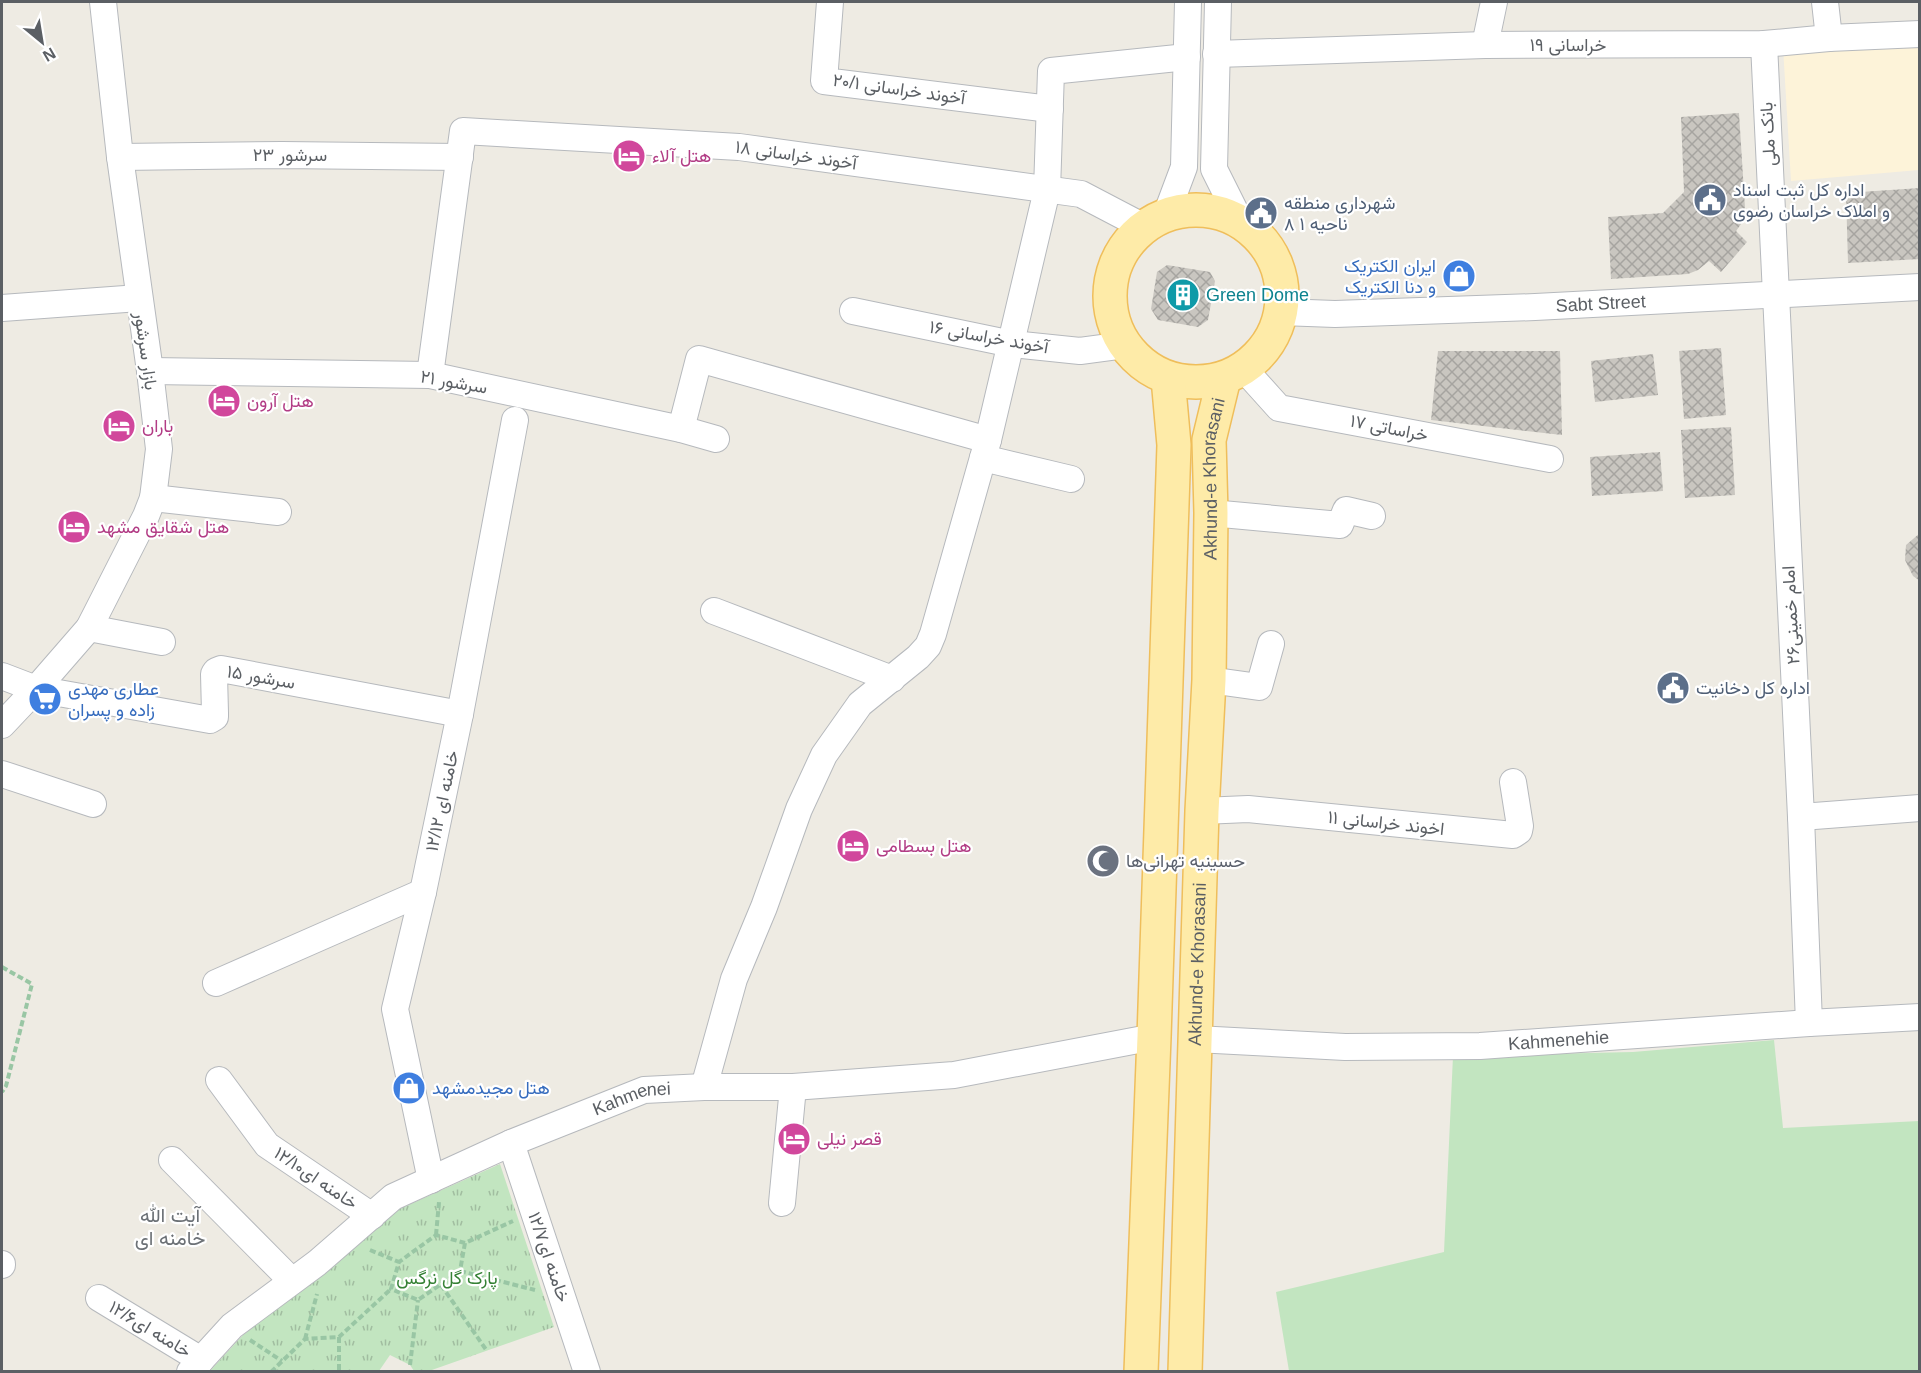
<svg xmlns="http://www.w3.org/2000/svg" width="1921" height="1373" viewBox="0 0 1921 1373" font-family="Arial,Vazirmatn,sans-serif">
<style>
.commercial{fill:#fdf3d9}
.grass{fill:url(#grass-tufts)}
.garden{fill:#c2e5c0}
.building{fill:url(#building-cross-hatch)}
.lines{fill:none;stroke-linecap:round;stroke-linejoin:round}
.minor-casing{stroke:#b6b9bd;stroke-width:28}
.major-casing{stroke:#efbe5b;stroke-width:36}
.path{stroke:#99c6a4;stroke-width:4;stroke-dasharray:6 3;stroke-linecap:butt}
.minor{stroke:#fff;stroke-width:26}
.major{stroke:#feeba8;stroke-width:33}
.labels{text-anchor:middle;stroke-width:4.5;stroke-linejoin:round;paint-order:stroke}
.street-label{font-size:18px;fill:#5b5f64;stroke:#fff}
.hotel-label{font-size:18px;fill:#b23c85;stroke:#fff;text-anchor:start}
.service-label{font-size:18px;fill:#4e5e75;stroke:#fff;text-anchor:start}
.shop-label{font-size:18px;fill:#366cbe;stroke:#fff;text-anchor:start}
.culture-label{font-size:18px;fill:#0d838f;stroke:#fff;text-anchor:start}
.worship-label{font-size:18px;fill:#5b616d;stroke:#fff;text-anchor:start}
.park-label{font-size:18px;fill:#358135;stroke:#fff}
.neighbourhood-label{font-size:20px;fill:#6c7176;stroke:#fff}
</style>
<defs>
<pattern id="grass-tufts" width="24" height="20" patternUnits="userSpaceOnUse" patternTransform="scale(1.5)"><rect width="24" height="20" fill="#c2e5c0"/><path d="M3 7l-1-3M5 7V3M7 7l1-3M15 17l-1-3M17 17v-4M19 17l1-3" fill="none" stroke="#a1bda0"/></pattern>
<pattern id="building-cross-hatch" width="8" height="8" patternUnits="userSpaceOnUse" patternTransform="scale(1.5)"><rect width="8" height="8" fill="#c9c6c0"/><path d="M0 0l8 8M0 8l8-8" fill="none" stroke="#a6a4a0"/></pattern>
</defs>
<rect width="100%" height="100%" fill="#eeebe3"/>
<path class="commercial" d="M1919,40v130l-128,11 -8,-134z"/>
<path class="grass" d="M500,1164l54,163 -125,44h-15l-4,-6 -20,-10 -11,16 -170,1 34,-37 79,-62 75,-63z"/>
<path class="garden" d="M1774,1040l9,88 136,-7v250h-630l-13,-79 168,-40 9,-196 180,-4z"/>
<path class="building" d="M1739,113l6,95 -4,16 -5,7 11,11 -26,30 -12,-11 -11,9 -10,4 -77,5 -3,-62 55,-4 21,-21 -3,-75z
M1920,188v71l-72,4 -2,-70z
M1167,265l43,7 5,9 -7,39 -10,7 -40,-7 -7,-11 6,-37z
M1721,348l5,67 -42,4 -5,-68z
M1438,351h122l2,84 -131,-15z
M1653,354l5,41 -63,7 -4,-41z
M1731,427l4,68 -50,3 -4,-68z
M1660,452l3,39 -71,5 -2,-39z
M1920,533v48l-7,-5 -8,-16 1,-15z"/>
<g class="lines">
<defs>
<g id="minor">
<path d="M830,2l-6,79 226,28"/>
<path d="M1218,2l-4,167 26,52"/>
<path d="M1825,2l4,36"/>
<path d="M1764,44l37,773 8,206"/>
<path d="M1485,45l9,-43"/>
<path d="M1216,54l269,-9 279,-1 65,-6 91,-4"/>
<path d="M120,157l162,-2 178,2"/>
<path d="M1166,215l18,-48 4,-165"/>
<path d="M2,308l137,-10"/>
<path d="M853,311l159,33 68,7 45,-6"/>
<path id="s1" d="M1281,312l54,2 200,-7 385,-20"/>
<path d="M1243,368l36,40 271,51"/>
<path d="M150,371l280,4 251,54 35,10"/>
<path d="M430,375l33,-244 276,16 342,47 63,33"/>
<path d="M681,429l18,-70 289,81"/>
<path d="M983,458l88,21"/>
<path d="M153,498l125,14"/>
<path d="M1211,513l129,12 6,-15 26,6"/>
<path d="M714,611l178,68"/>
<path d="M89,628l73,14"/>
<path d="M2,676l34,13 174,31 5,-3v-4l-1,-39 2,-3 5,-2 239,45"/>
<path d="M1209,680l50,7 12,-43"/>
<path d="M2,725l34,-36 53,-61 57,-112 7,-18 6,-49 -9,-78 -30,-214 -17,-155"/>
<path d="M2,774l91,30"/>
<path d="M1202,811l46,-2 265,26 6,-4 1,-5 -7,-44"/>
<path d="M1801,817l119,-9"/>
<path d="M216,983l207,-91"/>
<path id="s2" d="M1196,1039l149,8 135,-1 329,-23 111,-6"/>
<path d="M219,1080l48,65 105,71"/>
<path d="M704,1087l30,-108 30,-72 35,-98 25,-54 36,-51 58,-47 10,-11 5,-12 55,-194 59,-250 4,-119 136,-14"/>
<path d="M511,1143l76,229"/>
<path d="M172,1160l120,121"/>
<path d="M431,1180l-36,-171 28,-117 37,-178 55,-294"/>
<path d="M782,1203l11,-116"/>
<path d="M2,1265v-1"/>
<path d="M99,1298l102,62"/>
<path id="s3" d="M190,1372l42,-46 85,-63 76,-66 118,-54 133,-53 60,-3h89l161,-12 200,-38"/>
</g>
<g id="major">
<circle cx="1196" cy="296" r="86"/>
<path d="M1141,1372l13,-335 20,-592 -6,-67"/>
<path id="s4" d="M1185,1372l17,-561 7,-131 2,-167 -2,-73 15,-62"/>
</g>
</defs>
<use href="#minor" class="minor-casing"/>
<use href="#major" class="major-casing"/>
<path class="path" d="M2,967l30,17 -26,102 -4,6
M436,1235l3,-33
M465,1243l-5,28 -42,29 -27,-11 8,-27 37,-27 29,8 48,-22
M370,1250l29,12
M460,1271l75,19
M441,1285l46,66
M339,1337v35
M305,1339l12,-45
M250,1340l32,21
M410,1365l8,-65
M271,1372l34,-33 34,-2 52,-48"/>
<use href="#minor" class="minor"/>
<use href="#major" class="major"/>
</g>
<defs>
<symbol id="hotel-disc" viewBox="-11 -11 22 22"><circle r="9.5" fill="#d1479c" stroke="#fff"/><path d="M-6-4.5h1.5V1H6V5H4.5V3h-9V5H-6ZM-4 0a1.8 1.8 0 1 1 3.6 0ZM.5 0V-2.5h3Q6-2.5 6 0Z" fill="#fff"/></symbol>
<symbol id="civic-disc" viewBox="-11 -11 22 22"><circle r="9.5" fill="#5c6f8a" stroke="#fff"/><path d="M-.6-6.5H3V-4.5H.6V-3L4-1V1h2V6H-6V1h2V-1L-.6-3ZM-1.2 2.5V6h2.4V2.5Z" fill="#fff"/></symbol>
<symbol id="shop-disc" viewBox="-11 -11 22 22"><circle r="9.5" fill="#3f7fe0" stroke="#fff"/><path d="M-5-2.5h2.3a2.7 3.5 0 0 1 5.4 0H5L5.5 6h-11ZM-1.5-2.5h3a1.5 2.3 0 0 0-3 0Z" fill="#fff"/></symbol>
<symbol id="building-disc" viewBox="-11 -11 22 22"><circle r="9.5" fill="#0f9aa8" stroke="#fff"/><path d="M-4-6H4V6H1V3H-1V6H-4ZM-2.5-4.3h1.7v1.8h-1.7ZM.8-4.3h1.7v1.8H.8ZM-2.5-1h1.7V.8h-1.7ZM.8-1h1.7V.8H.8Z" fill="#fff"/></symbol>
<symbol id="supermarket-disc" viewBox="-11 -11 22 22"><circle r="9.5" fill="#3f7fe0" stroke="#fff"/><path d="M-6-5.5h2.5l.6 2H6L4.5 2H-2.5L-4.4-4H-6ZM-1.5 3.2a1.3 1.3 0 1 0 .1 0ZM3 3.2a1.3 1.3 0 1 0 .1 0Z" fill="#fff"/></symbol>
<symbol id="mosque-disc" viewBox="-11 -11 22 22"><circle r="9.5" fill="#6b7280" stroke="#fff"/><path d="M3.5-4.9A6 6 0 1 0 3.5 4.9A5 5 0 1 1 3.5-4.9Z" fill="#fff"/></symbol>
</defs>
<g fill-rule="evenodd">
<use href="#hotel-disc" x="610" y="137" width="38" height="38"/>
<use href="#civic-disc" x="1691" y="181" width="38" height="38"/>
<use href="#civic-disc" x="1242" y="194" width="38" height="38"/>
<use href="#shop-disc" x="1440" y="257" width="38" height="38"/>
<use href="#building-disc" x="1164" y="276" width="38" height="38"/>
<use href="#hotel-disc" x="205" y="382" width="38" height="38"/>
<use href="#hotel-disc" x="100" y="407" width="38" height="38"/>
<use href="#hotel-disc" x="55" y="508" width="38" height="38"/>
<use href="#civic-disc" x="1654" y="669" width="38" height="38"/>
<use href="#supermarket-disc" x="26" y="680" width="38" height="38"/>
<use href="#hotel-disc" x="834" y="827" width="38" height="38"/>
<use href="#mosque-disc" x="1084" y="842" width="38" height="38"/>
<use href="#shop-disc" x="390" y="1069" width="38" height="38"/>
<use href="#hotel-disc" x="775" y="1120" width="38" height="38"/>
</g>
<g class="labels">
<g class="street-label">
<text x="1568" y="51">خراسانی ۱۹</text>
<text transform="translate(899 89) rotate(8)" y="6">آخوند خراسانی ۲۰/۱</text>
<text transform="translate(1768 134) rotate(-93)" y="6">بانک ملی</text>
<text x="290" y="161">سرشور ۲۳</text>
<text transform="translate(796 155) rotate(8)" y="6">آخوند خراسانی ۱۸</text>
<text dy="6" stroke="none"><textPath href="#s1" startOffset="320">Sabt Street</textPath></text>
<text transform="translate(989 337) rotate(10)" y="6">آخوند خراسانی ۱۶</text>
<text transform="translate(146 351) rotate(82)" y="6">بازار سرشور</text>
<text transform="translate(454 382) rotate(10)" y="6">سرشور ۲۱</text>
<text transform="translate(1389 428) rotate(11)" y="6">خراساتی ۱۷</text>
<text dy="6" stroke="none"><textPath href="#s4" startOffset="894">Akhund-e Khorasani</textPath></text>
<text transform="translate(1791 615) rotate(-93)" y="6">امام خمینی۲۶</text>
<text transform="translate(261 677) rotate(10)" y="6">سرشور ۱۵</text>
<text transform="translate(442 801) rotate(-78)" y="6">خامنه ای ۱۲/۱۲</text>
<text transform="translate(1386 823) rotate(6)" y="6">اخوند خراسانی ۱۱</text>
<text dy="6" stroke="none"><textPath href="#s4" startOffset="408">Akhund-e Khorasani</textPath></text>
<text dy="6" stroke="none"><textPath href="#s2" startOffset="363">Kahmenehie</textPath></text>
<text dy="6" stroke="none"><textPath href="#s3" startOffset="528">Kahmenei</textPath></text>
<text transform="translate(316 1178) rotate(34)" y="6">خامنه ای۱۲/۱۰</text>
<text transform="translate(549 1257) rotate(71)" y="6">خامنه ای۱۲/۷</text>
<text transform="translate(150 1329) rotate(31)" y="6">خامنه ای۱۲/۶</text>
</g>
<g class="hotel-label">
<text x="652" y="162">هتل آلاء</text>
<text x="247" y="407">هتل آرون</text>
<text x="142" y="432">باران</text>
<text x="97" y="533">هتل شقایق مشهد</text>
<text x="876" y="852">هتل بسطامی</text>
<text x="817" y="1145">قصر نیلی</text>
</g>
<g class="service-label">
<text x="1733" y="196">اداره کل ثبت اسناد<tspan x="1733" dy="21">و املاک خراسان رضوی</tspan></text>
<text x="1284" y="209">شهرداری منطقه<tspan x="1284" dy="21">۸ ناحیه ۱</tspan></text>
<text x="1696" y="694">اداره کل دخانیت</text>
</g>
<g class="shop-label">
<text x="1436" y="272" text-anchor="end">ایران الکتریک<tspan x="1436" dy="21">و دنا الکتریک</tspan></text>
<text x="68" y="695">عطاری مهدی<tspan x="68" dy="21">زاده و پسران</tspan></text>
<text x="432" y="1094">هتل مجيدمشهد</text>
</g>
<g class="culture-label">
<text x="1206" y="301">Green Dome</text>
</g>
<g class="worship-label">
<text x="1126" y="867">حسینیه تهرانی‌ها</text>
</g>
<g class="park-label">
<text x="447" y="1284">پارک گل نرگس</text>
</g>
<g class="neighbourhood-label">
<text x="170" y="1222">آیت الله<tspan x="170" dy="23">خامنه ای</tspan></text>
</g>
</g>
<rect width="1921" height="1373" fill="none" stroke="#5b5f64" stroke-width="6"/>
<g transform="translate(42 42) rotate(150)" stroke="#ffffff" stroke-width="4.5" paint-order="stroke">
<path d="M0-4.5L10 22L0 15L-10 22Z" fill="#5b5f64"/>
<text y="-9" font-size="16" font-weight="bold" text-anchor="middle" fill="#5b5f64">N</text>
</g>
</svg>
